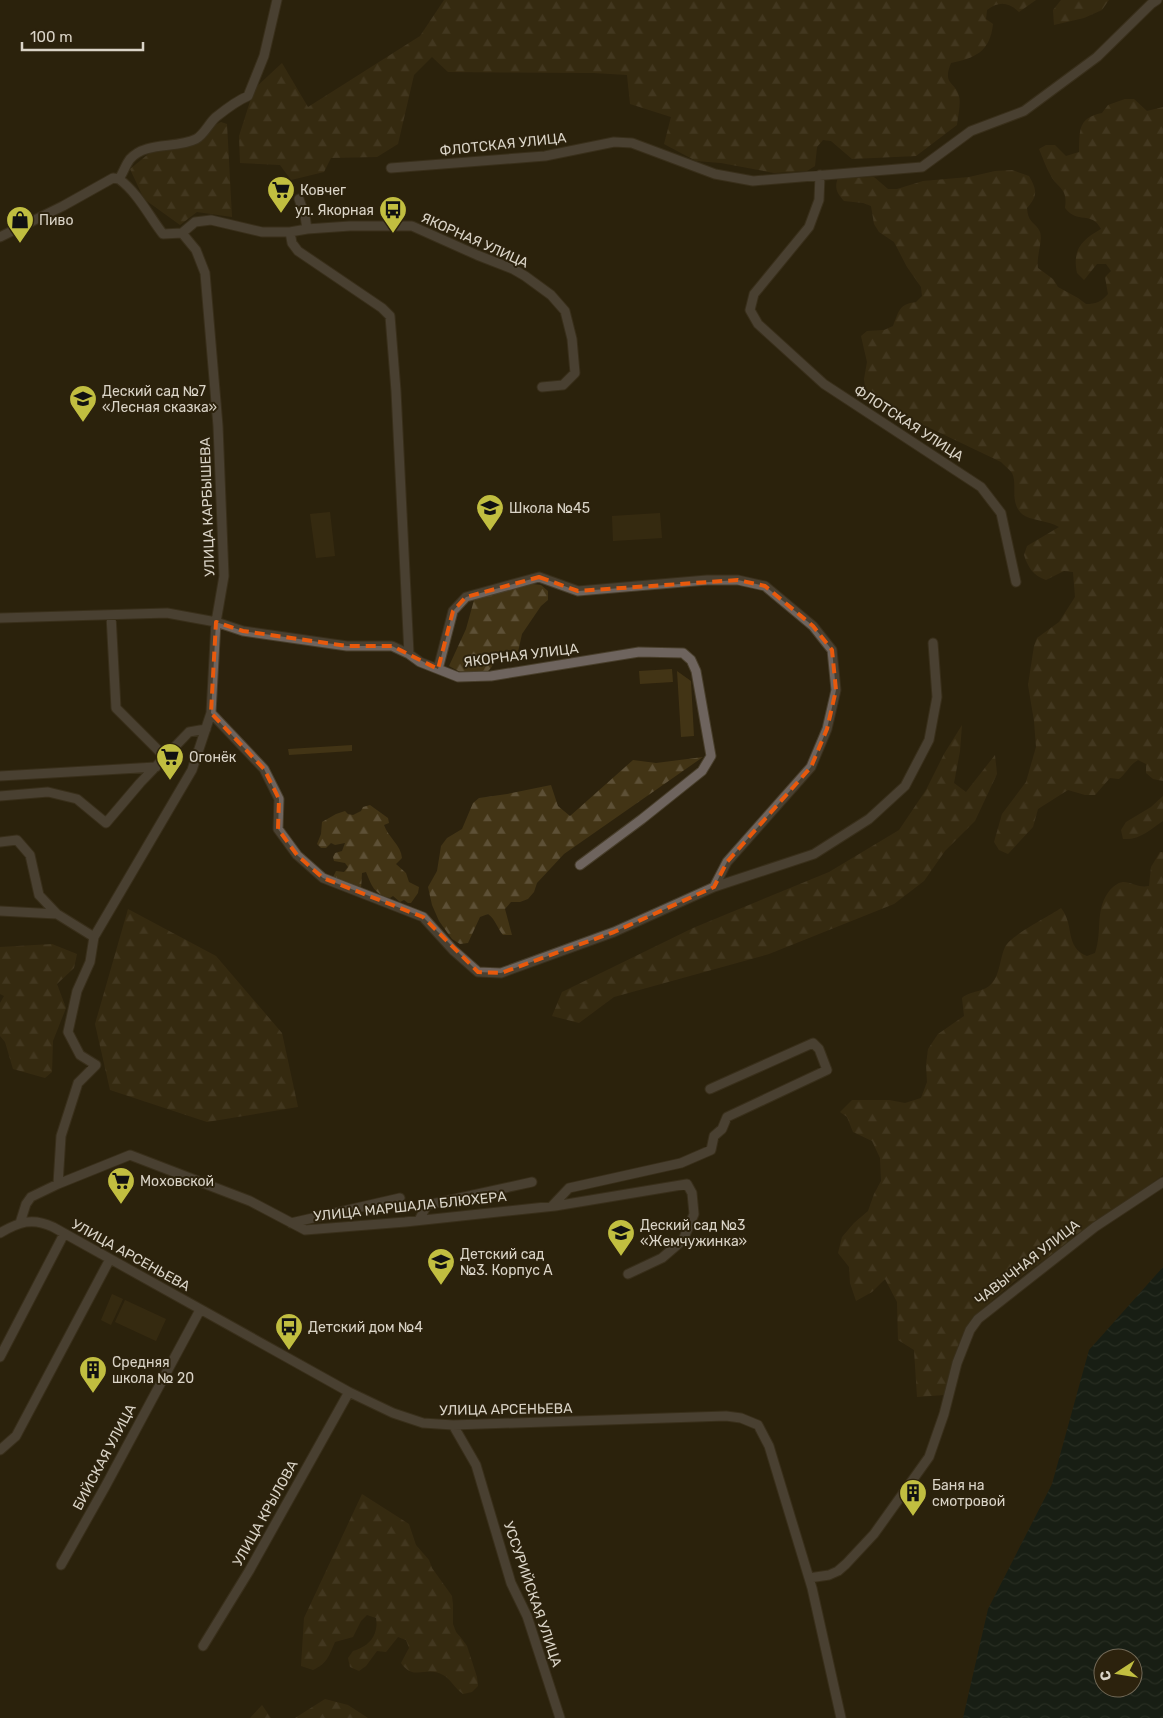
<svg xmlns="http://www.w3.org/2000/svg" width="1163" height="1718" viewBox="0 0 1163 1718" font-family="Rubik,sans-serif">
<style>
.forest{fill:url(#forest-firs)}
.green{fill:#423415}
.water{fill:url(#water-waves);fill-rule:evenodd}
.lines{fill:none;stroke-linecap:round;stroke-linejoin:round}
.minor-casing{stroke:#483e2b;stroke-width:11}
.minor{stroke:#6e645e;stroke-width:9}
.marked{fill:none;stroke:#e8590c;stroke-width:4;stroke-dasharray:10 6;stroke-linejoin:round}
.labels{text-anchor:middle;stroke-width:4;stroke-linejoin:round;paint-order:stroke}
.street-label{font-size:14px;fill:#dad4c7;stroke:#2c220d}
.poi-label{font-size:14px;fill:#dad4c7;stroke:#2c220d;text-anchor:start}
</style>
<defs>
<pattern id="forest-firs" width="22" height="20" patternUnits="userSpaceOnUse" patternTransform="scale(1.25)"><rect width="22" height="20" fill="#423415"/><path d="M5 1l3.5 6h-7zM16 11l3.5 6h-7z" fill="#5d5036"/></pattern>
<pattern id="water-waves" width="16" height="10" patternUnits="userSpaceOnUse" patternTransform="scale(1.25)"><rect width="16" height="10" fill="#001a1d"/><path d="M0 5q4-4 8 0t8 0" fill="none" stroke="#253a3c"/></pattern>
</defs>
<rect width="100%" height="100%" fill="#2c220d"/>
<path class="forest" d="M444,0h592l-17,12c-11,-10 -20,-11 -32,-2l-1,9 7,5c-3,28 -18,34 -42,39 -9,22 4,18 8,33 2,8 -1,20 -2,29l-41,31 -64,3 -21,-18 -8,-1 -6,7 -2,19 -8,5 -33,2 -53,-10 -25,-2 -32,-17 7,-27 -41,-13 -3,-29 -33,-2 -146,-1 -16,-15 -18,18 -16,69 -21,13 -46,1 -7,14 -33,8 -11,-15 -40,-2 -1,-27 15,-47 28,-26 26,44 112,-71z
M1061,0h48l-7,10 -18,8 -30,7 -1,-15z
M1125,99h9l13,12 16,-4v674l-10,-2 -7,-6v-9l-8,-4c-9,5 -11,13 -19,19l-9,-1 -15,17h-10l-17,-5 -30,19 -5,18 -25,27 -9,-4 -5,-8 8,-28 24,-32 10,-35 -2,-26 -6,-36 6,-39 3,-8 22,-16 16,-25 -2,-25 -9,-1 -18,9c-12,-4 -18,-12 -22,-25l3,-9 32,-19c-11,-7 -29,-6 -37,-13 -13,-12 -4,-30 -10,-41 -3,-4 -8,-8 -11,-11l-90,-43 -40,-25 -6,-6 -1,-9 3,-17 -6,-26 6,-5 17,-1 9,-4c6,-15 6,-22 23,-24l6,-6 -1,-9 -14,-20 -13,-25 -15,-10 -5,-8 -3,-18 -8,-3 -19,-2c-7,-8 -10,-13 -6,-23l36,-1 14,12h9l26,-8 46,-4 26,-6 17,-1 17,6c8,14 9,20 -2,32 1,16 9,14 13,24 3,10 -4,24 -2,36l15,11 5,8 20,11 8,6c10,0 15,-2 22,-10l-3,-17 6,-6 -5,-7h-9l-13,16 -7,-7c-5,-24 5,-33 24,-44 -10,-19 -23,-4 -36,-21 3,-20 -6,-18 -14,-32 -5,-8 -8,-18 -12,-27l7,-4h9l11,11 13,-4c1,-21 -2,-34 23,-39l6,-8z
M221,122l6,2 5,93 -35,-5 -17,13 -36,-26 -14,-30 22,-18 45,-9 18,-17z
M533,584l8,1 7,6v9l-7,6 -19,28 -4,18 -9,-2 -9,2 -9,16 -6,6 -25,-2 -11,-6 17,-37 8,-29 17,-8z
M962,725l-2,26 -6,32 12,9 29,-37 2,19 -22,47 -30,30 -21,30 -30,23 -125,50 -155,43 -35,26 -27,-7 10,-24 131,-64 136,-56 70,-42 27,-40 18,-36z
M703,757l-139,97 -27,29 -3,9 -6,7 -8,3h-9l-6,7 7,26h-9c-6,-7 -7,-15 -15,-21l-8,3 -12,26 -8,1 -8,-5 -13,-18 -7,-16 -4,-18 9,-16 4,-25 6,-8 15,-9 11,-26 6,-5 28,-4 44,-9 7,21 12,10 63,-56 23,3z
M1163,796v25c-14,9 -22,19 -40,18l-2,-9 5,-8 25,-15z
M370,805l18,13 1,5 -5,2c4,12 17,20 18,33l-6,6 10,9 3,9 10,5 -1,6 -7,10h-3l-4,-3 -4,2 -7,-6 -3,2c-16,-3 -19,-14 -24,-26l-4,1 -1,17 -28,-13 3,-6 8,1 4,-5 -3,-4 -11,-2 -1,-4 2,-4 7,-2 3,-8 -10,2 -4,-2 -5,5h-5l-4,-4 4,-10 1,-12 14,-8 9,-3 3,3 5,1 8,-4 2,-4z
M1160,852h3v323l-147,105 -44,38 -10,18 -18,59 -27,2 -3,-47 -16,-10 -1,-38 -12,-23 -13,13 -16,9 -6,-18 -1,-16 -11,-14 4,-16 12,-14 14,-12 6,-17 7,-13 -1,-23 -8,-17 -19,-9 -6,-15 -7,-5 12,-12h37l16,3 16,-5 6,-16 -1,-17 2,-16 10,-15 26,-18 -2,-18c9,-8 22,-5 30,-15 8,-9 8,-25 13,-36 6,-12 43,-30 56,-39 14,17 3,39 26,48l8,-3c8,-22 -1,-43 15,-63 4,-4 7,-7 13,-8 10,0 14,6 26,4l2,-19z
M128,909l88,47 66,77 16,74 -91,15 -97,-32 -15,-66z
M52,944l25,10 -3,14 -17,16 9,24 -13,33 -1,31 -7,6 -32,-9 -8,-27 -5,-6v-33l4,-7 -4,-2v-47z
M362,1494l47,30 7,21 13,15 3,8 20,28 1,9v19l3,8 6,7 5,7 10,31 1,9 -6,6 -9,2c-8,-5 -13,-16 -20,-19 -17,-10 -29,7 -42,-12l8,-15 -3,-8 -8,-3 -12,15 -9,-1 -11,15 -7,5 -9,-4 -2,-9 5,-7c16,-4 26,-16 23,-33l-9,-3 -6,6 -8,16 -18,5c-6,13 -7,21 -22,28l-12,-4 3,-48z
M325,1699l23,6 20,13h-73z
M262,1705l9,13h-21z"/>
<path class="green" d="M330,512l5,44 -19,2 -6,-44z
M660,513l2,25 -49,3 -1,-25z
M672,669l1,13 -33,2 -1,-13z
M677,671l14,10 3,55 -13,1z
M352,745v6l-63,4 -1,-6z
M112,1294l11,5 -12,26 -10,-5z
M125,1300l41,19 -10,22 -41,-19z"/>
<path class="water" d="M1163,1267v451h-200l25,-109 64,-125 37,-134zM1103,1658h30v30h-30z"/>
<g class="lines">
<defs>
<path id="minor" d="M391,168l154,-12 69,-14 18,1 83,31 38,7 169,-14 49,-36 53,-20 73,-54 54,-53 6,-4
M820,175l-1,25 -10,27 -55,67 -4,16 8,14 66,60 157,103 20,26 15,69
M119,179c4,-6 7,-15 11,-20 16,-18 46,-10 66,-20 8,-4 13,-16 20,-22 10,-8 20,-16 32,-21l16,-40 13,-56
M119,179c19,14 30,37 44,55l19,-1
M299,199l6,17 2,13
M290,232l2,11 6,8 84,57 8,8 6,75 13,263
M182,233l13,-11 16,-2 51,12h28l17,-3 43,-3h62l65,29 36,14 12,7 26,19 14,16 7,28 3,34 -12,12 -21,2
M0,237l63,-31 50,-28 6,1
M111,615l5,93 49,49
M0,618l167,-5 49,9 27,9 104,15h45l17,8 11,8 38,15 33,-1 148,-24 44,1 8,7 5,11 15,85 -9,15 -60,48 -62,46
M438,669l15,-58 13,-14 73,-20 39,14 129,-11h31l27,6 48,40 19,24 4,40 -9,39 -16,38 -84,95 -13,25
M211,713l53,56 15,30 -1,30 19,26 26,23 100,39 30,33 25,22 23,1 113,-41 100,-45 100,-33 55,-35 36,-33 24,-46 8,-43 -4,-54
M0,776l156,-9
M0,796l48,-4 29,7 29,24 34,-40 49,-51 17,-3
M0,842l17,-2 13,15 9,40 18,19
M0,911l57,3 37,23
M58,1184l3,-48 17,-53 18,-18 -16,-10 -12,-23 9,-41 13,-29 4,-25 98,-167 19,-57 5,-91 8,-46 -6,-150 -13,-153 -9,-23 -14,-17
M552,1206l17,-18 112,-25 30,-13 3,-14 8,-7 5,-12 100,-47 -8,-21 -6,-6 -103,46
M419,1220l8,-15 105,-23
M20,1223l6,-19 5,-7 27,-13 72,-29 120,46 55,29 100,-8 150,-16 132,-22 5,9 2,21 -11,26 -21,18 -34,16
M291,1223l109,-25
M0,1233c19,-11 32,-16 53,-6l296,165 44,21 30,10 30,2 273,-9 15,2 17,7 11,21 43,142 29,130
M0,1357l64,-123
M453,1425l23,40 35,118 16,33 33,102
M0,1450l16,-14 94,-177
M61,1565l44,-78 95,-177
M809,1578l20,-3 9,-4 8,-7 28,-30 55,-77 15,-43 13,-51 13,-33 8,-11 117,-92 68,-45
M203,1646l46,-75 100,-179"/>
</defs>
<use href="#minor" class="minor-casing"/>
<use href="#minor" class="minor"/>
</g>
<path d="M0 0H1163V1718H0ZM539,577l39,14 160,-11 27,6 48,40 19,24 4,40 -9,39 -16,38 -84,95 -13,25 -100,45 -113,41 -23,-1 -55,-55 -100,-39 -26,-23 -19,-26 1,-30 -15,-30 -53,-56 5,-91 27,9 104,15h45l46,23 15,-58 13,-14z" fill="#2c220d" fill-opacity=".55" fill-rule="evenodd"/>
<path class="marked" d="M539,577l39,14 160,-11 27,6 48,40 19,24 4,40 -9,39 -16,38 -84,95 -13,25 -100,45 -113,41 -23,-1 -55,-55 -100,-39 -26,-23 -19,-26 1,-30 -15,-30 -53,-56 5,-91 27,9 104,15h45l46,23 15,-58 13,-14z"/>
<defs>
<symbol id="supermarket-pin" viewBox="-11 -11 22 30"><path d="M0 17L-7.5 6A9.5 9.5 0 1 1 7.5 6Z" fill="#c1be40" stroke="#2c220d"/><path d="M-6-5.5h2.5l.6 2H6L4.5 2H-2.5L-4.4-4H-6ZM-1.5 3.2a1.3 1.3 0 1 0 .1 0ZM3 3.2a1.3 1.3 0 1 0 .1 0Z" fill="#111"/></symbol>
<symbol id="bus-pin" viewBox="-11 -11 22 30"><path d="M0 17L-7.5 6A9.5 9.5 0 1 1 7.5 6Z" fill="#c1be40" stroke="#2c220d"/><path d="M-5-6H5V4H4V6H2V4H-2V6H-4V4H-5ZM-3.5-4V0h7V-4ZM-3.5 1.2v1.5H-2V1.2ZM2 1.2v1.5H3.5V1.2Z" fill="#111"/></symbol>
<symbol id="shop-pin" viewBox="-11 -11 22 30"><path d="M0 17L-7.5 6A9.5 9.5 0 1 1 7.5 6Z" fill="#c1be40" stroke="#2c220d"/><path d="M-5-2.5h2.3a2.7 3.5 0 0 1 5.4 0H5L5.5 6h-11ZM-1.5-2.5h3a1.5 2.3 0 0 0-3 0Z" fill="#111"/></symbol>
<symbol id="school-pin" viewBox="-11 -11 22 30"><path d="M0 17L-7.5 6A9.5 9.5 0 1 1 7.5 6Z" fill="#c1be40" stroke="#2c220d"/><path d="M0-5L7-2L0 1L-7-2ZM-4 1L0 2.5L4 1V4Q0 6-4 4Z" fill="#111"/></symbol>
<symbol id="building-pin" viewBox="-11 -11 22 30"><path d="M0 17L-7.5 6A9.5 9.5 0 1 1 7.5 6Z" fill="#c1be40" stroke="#2c220d"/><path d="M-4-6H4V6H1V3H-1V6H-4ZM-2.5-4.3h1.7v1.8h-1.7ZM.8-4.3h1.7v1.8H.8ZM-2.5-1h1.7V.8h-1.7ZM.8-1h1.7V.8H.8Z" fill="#111"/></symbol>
</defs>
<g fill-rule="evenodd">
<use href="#supermarket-pin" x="265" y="174" width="32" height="43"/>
<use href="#bus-pin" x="377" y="194" width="32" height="43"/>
<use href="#shop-pin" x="4" y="204" width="32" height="43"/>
<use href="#school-pin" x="67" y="383" width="32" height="43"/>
<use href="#school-pin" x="474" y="492" width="32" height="43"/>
<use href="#supermarket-pin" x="154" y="741" width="32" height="43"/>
<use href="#supermarket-pin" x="105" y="1165" width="32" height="43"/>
<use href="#school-pin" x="605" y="1217" width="32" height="43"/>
<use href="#school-pin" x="425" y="1246" width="32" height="43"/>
<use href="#bus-pin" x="273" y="1311" width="32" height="43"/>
<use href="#building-pin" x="77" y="1354" width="32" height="43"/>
<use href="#building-pin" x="897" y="1477" width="32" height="43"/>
</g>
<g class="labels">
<g class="street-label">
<text transform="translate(503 144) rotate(-6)" y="5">ФЛОТСКАЯ УЛИЦА</text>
<text transform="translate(475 240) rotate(24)" y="5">ЯКОРНАЯ УЛИЦА</text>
<text transform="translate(909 423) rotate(33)" y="5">ФЛОТСКАЯ УЛИЦА</text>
<text transform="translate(207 507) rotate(-92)" y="5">УЛИЦА КАРБЫШЕВА</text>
<text transform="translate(521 655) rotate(-7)" y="5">ЯКОРНАЯ УЛИЦА</text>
<text transform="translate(410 1206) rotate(-6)" y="5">УЛИЦА МАРШАЛА БЛЮХЕРА</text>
<text transform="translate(131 1255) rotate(29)" y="5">УЛИЦА АРСЕНЬЕВА</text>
<text transform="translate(1027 1262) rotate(-38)" y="5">ЧАВЫЧНАЯ УЛИЦА</text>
<text transform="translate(506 1409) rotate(-1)" y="5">УЛИЦА АРСЕНЬЕВА</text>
<text transform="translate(104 1457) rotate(-62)" y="5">БИЙСКАЯ УЛИЦА</text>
<text transform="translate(265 1513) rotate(-61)" y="5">УЛИЦА КРЫЛОВА</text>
<text transform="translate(533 1594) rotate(71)" y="5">УССУРИЙСКАЯ УЛИЦА</text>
</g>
<g class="poi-label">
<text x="300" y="195">Ковчег</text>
<text x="374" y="215" text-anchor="end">ул. Якорная</text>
<text x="39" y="225">Пиво</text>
<text x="102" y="396">Деский сад №7<tspan x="102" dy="16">«Лесная сказка»</tspan></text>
<text x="509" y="513">Школа №45</text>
<text x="189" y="762">Огонёк</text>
<text x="140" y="1186">Моховской</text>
<text x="640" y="1230">Деский сад №3<tspan x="640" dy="16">«Жемчужинка»</tspan></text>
<text x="460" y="1259">Детский сад<tspan x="460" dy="16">№3. Корпус А</tspan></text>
<text x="308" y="1332">Детский дом №4</text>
<text x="112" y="1367">Средняя<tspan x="112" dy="16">школа № 20</tspan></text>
<text x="932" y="1490">Баня на<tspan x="932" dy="16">смотровой</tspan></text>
</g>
</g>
<g transform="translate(1118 1673) rotate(258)"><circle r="24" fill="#2c220d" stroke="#726957"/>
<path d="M0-4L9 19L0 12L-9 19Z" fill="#c1be40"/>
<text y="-8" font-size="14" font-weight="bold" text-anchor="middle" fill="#dad4c7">С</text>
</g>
<path d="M22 42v8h121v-8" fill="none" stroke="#dad4c7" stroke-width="2.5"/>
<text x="30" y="42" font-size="15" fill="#dad4c7" stroke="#2c220d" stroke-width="4" paint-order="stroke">100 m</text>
</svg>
